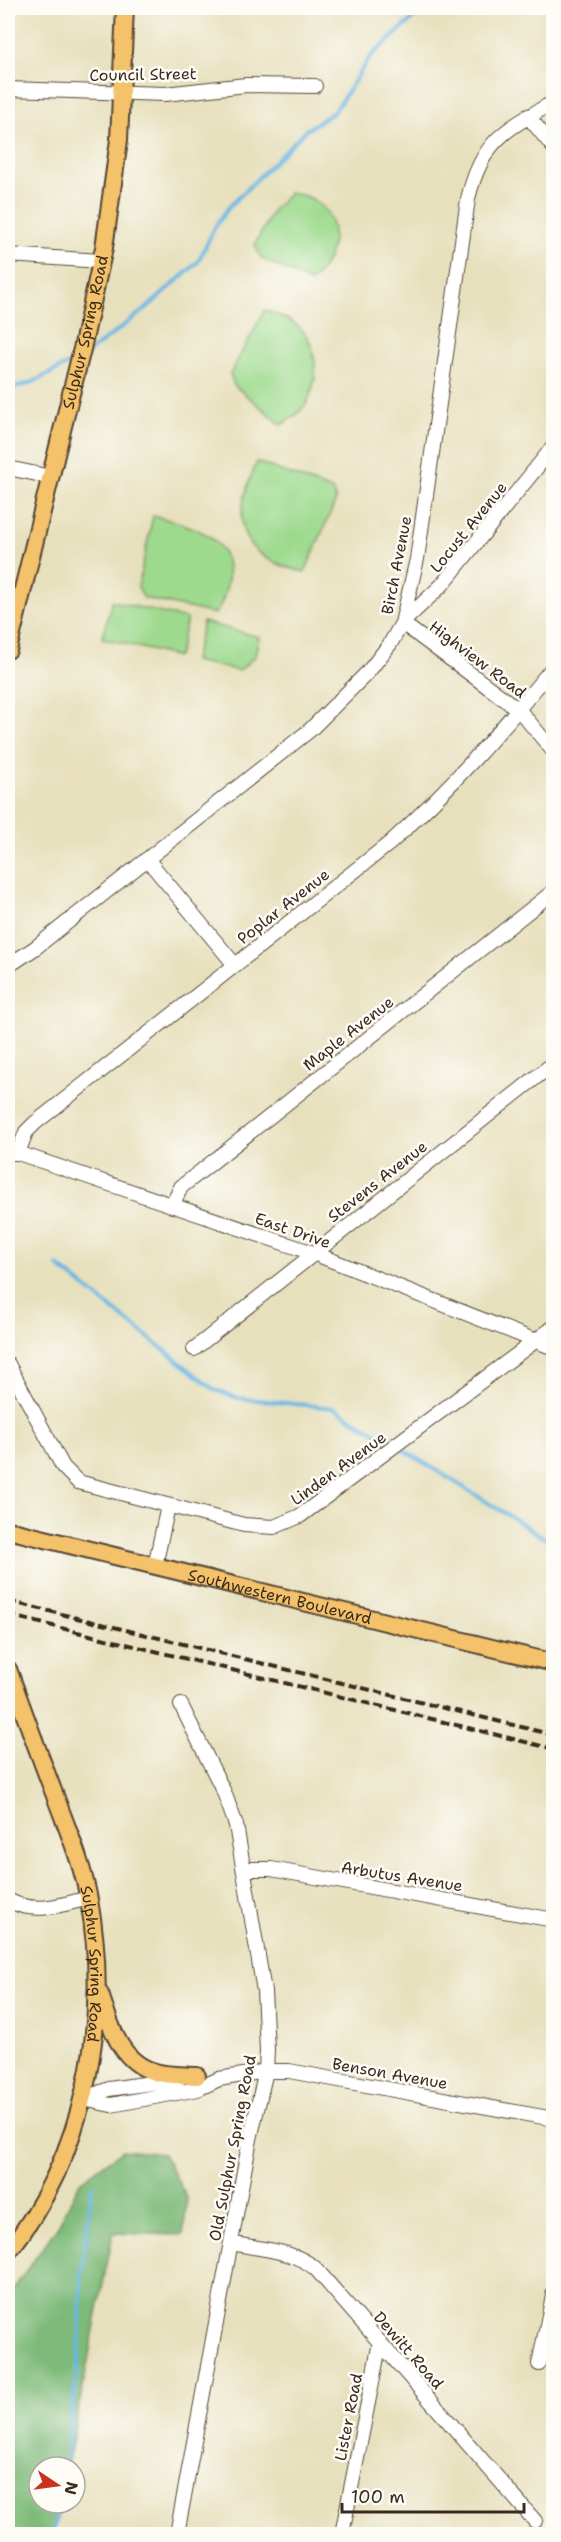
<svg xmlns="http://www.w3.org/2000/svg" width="561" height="2542" viewBox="0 0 561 2542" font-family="'Shantell Sans',sans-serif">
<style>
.green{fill:#9eda8e;stroke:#6c8256;stroke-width:1.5}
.forest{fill:#7eba79;stroke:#5c724c;stroke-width:1.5}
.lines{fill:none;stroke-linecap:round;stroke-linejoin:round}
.stream{stroke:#67b6e2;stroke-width:4}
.minor-casing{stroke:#554536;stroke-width:16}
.major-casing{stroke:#554536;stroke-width:20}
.minor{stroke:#fff;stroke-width:14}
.major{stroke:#f3c26a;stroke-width:16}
.rail{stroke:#3b2a1e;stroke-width:4;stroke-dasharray:9 4.5;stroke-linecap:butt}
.labels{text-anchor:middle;stroke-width:5;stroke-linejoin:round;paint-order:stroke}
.street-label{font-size:16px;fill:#3b2a1e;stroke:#fdfcf7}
</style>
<rect width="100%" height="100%" fill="#fdfcf7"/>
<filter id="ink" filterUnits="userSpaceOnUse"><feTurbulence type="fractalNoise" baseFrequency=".0167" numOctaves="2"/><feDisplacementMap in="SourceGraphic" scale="12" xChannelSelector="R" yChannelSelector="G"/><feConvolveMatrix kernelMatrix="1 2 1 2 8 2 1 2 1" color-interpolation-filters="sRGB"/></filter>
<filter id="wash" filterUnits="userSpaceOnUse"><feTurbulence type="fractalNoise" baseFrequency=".008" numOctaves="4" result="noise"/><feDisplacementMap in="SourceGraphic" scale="24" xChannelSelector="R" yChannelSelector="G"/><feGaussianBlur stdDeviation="1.35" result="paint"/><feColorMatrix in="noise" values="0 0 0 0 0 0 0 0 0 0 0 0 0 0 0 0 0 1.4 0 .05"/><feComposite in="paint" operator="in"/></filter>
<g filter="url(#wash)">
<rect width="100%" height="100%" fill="#e7e0bd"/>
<path class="green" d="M289,193c53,3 56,59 21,89l-49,-24 -6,-14 19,-35z
M265,310c12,5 24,8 34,17 18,16 20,50 10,71 -4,12 -17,19 -27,27l-48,-40 -4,-11z
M257,462l75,28 4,10 -31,72c-70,-15 -75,-50 -48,-110z
M153,516c34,8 80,19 75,63 -2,14 -5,24 -13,35l-71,-16 -6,-11z
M112,601l75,18 -9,38 -76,-19z
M203,622l56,15 -4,19 -16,15 -45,-10z"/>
<path class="forest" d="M123,2150l40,4 24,44 -4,37 -70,-2 -46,234h-28v36h21l-6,31h-46v-237l50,-71 22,-44z"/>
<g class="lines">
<path class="stream" d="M88,353l60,-46 50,-45 18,-37 13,-18 77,-77 28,-18 37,-56 45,-40 16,-8
M8,389l23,-6 43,-22
M58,1266l157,124 23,8 96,10 59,35
M399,1447l155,97
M65,2467l14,-112 2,-77 11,-92
M53,2534l7,-31"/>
</g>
</g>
<g filter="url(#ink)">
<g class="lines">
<defs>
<path id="minor" d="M8,89l157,5 81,-9 69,1
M528,116l26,32
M8,255l93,6
M554,446l-112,139 -40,38 117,87 35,42
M8,468l43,9
M147,859l88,106
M8,966l27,-18 275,-218 58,-58 22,-28 12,-21 15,-64 51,-360c14,-59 37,-69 86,-97
M8,1153h10l295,100 241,95
M18,1153l8,-21 9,-9 355,-280c62,-56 111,-112 164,-177
M172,1206l9,-19 373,-296
M194,1349l360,-286
M8,1364l55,103 15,15 166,43 30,2 26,-11 254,-189
M155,1566l13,-60
M245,1869h26l283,51
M8,1900c26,15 53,5 81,-2
M83,2099l28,6 87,-16 21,-10 47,-8h23l265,48
M83,2099l26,-10 70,-10
M231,2243c27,6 64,7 85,26l219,252
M539,2364l15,-73
M177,2534l73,-395 16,-68 1,-21 -3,-59 -28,-166 -12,-33 -43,-87
M342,2534l38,-192"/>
<g id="major">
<path id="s1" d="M8,650l74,-301 22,-101 15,-108 6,-132"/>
<path id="s2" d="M8,1530l546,133"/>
<path id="s3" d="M8,1669c16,44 32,88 49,132 12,32 26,65 32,99 22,121 -4,255 -81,352"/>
<path d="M100,1994c10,30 19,68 55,78 13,4 29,3 42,4"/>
</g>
</defs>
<use href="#minor" class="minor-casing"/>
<use href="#major" class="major-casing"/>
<use href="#minor" class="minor"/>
<use href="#major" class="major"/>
<path class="rail" d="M8,1601l546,134
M8,1615l546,134"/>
</g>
</g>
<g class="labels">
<g class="street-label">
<text transform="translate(143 74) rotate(-1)" y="6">Council Street</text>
<text dy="6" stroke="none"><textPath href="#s1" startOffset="327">Sulphur Spring Road</textPath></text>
<text transform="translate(468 527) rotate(-51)" y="6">Locust Avenue</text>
<text transform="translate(396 565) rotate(-79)" y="6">Birch Avenue</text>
<text transform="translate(478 659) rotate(37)" y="6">Highview Road</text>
<text transform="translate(283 906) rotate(-38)" y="6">Poplar Avenue</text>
<text transform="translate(348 1033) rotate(-38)" y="6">Maple Avenue</text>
<text transform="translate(377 1181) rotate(-38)" y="6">Stevens Avenue</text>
<text transform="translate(293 1230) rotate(19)" y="6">East Drive</text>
<text transform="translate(338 1468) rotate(-36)" y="6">Linden Avenue</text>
<text dy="6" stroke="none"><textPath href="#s2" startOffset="280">Southwestern Boulevard</textPath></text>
<text transform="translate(402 1876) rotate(9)" y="6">Arbutus Avenue</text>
<text dy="6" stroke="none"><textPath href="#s3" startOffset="309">Sulphur Spring Road</textPath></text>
<text transform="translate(390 2073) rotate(10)" y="6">Benson Avenue</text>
<text transform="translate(232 2148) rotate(-79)" y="6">Old Sulphur Spring Road</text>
<text transform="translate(409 2350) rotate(49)" y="6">Dewitt Road</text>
<text transform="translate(348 2417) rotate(-79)" y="6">Lister Road</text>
</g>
</g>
<rect width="561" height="2542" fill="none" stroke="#fdfcf7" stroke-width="30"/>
<g transform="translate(57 2485) rotate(103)"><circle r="28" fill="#fdfcf7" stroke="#afa8a0" stroke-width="1.5"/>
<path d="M0-4.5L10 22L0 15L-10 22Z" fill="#c8321e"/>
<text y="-9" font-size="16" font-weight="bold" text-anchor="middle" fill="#3b2a1e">N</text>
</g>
<path d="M342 2503v9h182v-9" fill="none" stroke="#3b2a1e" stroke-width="3"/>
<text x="351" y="2503" font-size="18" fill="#3b2a1e" stroke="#fdfcf7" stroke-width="4.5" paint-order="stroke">100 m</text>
</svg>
